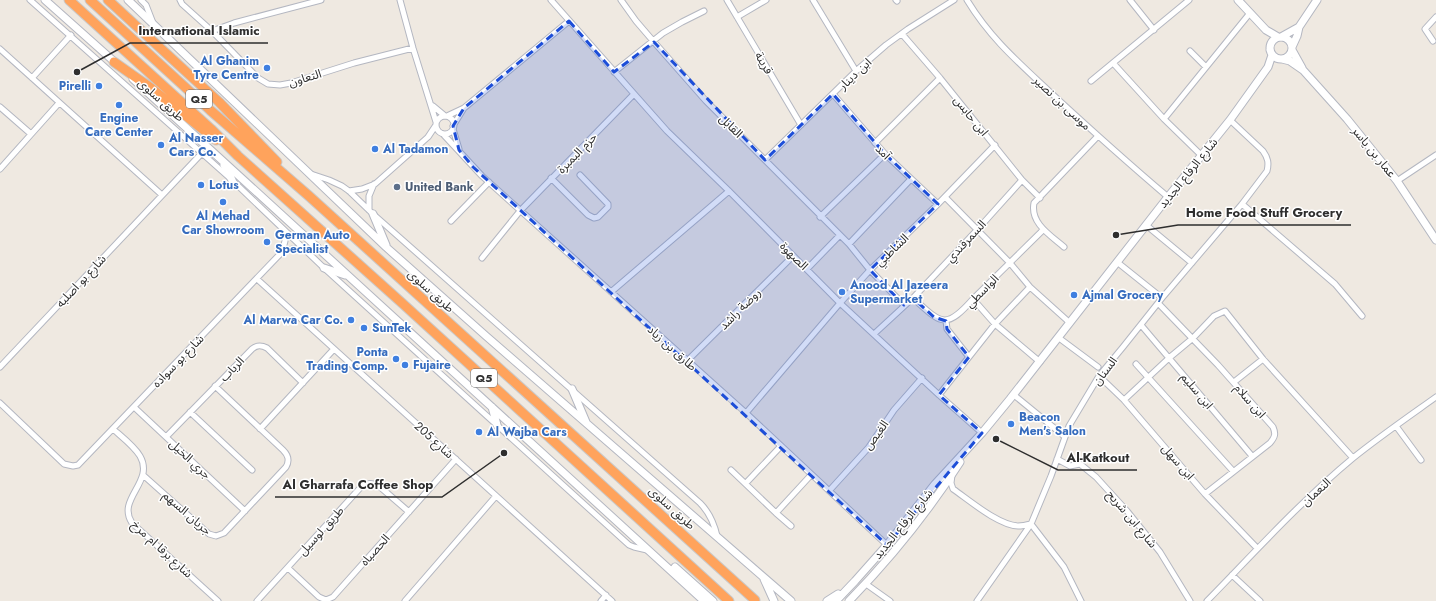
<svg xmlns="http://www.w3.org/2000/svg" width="1436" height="601" viewBox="0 0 1436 601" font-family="Jost,'Noto Sans Arabic',sans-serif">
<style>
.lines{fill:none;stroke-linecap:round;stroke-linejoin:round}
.street-casing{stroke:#b4b7c1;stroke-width:7}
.secondary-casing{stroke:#b4b7c1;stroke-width:9}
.highway-casing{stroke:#c9c9c9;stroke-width:11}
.street{stroke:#fff;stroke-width:5}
.secondary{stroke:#fff;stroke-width:7}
.highway{stroke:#ffa35c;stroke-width:9}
.marked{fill:#1d4ed8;fill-opacity:0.2;stroke:#1d4ed8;stroke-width:3;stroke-dasharray:8 5;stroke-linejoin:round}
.shop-dot{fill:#3f7fe0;stroke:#fff;stroke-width:1.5}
.service-dot{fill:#5c6f8a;stroke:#fff;stroke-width:1.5}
.labels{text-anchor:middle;stroke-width:3;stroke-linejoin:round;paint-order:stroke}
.shield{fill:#fff;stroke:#6d6d6d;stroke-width:1}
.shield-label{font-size:11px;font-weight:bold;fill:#2e2e2e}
.shop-label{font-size:12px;font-weight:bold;fill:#366cbe;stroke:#fff;text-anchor:start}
.street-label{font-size:12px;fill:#2e2e2e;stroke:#fff}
.service-label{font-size:12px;font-weight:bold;fill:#4e5e75;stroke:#fff;text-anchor:start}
.leader{fill:none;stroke:#2e2e2e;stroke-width:1.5}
.callout-dot{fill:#2e2e2e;stroke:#fff;stroke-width:1.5}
.callout-label{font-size:13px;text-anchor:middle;font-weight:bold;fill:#2e2e2e;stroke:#fff;stroke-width:3;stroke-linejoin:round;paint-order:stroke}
</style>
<rect width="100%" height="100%" fill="#efe9e1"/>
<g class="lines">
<defs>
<path id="street" d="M30,0l202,180 92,88 305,277 5,2 13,3
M141,0l5,5 7,18
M180,0l2,4 30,27 46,47 10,6 12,1 11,-2 63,-20 59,-15
M400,0l13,48 23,74
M551,0l116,131 62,60 111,112 99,92 43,38
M621,0l15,21 18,21 52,59 143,143 21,26 34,35
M727,0l74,125
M813,0l43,71
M896,0l1,1
M967,0c23,38 51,62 83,92 39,36 78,71 118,105
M1130,0l24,30
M737,17l29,-17
M212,31l22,-8 87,-23
M902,34l38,44 82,102 18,18
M1433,41l-8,-12 11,-12
M0,49l162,146
M1190,51l16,16
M1113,63l51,56 38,37
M614,72l49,-39 19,-11 22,-11
M32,78l39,-43
M1091,81l98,-81
M833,94l52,60 53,50
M433,106l12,10
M0,107l31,27
M447,116l17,-8 105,-87
M436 125a9 9 0 1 1 18 0a9 9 0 1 1-18 0Z
M1164,119l86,-106
M453,126l11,-18
M453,129l6,20
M443,134l39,42 264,237 141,132
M875,143l65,-65
M765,160l91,-89 30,-26 22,-16 46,-29
M0,169l59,-66
M311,174l18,6 13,6 7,5 24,23 327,289c10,10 14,20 17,33
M551,178l37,37 6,3 4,-1 10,-10v-3l-28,-29
M1397,181l39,-26
M349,191l13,-2 13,-5 53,-47 8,-12
M945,197l65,66 20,24 40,36
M1242,204l93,80 27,32
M369,210v-14l5,-12
M820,217l65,-63
M451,221l38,-39
M1146,225l46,38
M849,244l62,-65
M1064,247c-14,-12 -34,-24 -30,-44l64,-67
M282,252l10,-3h12
M482,258l38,-47 114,-117
M1117,262l45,36
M807,269l33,-34
M257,279l355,322
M611,292l118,-101
M913,298c28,25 32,33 60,1l68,-67 2,-3
M973,299l22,25 45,38
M1158,303l60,62 55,62c3,7 2,10 -3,16l-65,51
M946,321l1,8 22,28
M1141,325l111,131
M874,334l39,-36 65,-69 44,-49
M1059,338l39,29
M687,361l106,-105
M1136,364l97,107
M0,367l202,-214
M1099,376l25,24 81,94 52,54
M1234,382l29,-23
M939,395l56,-71 35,-37
M1014,395l50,41
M1124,400l45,-42 24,-20 21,-22 11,-5 38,48 90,99
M0,403l64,61 9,2 5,-1 204,-213 3,-11 -1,-11
M134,407l111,104
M190,412l62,58
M746,413l94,-110 30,-33 68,-66 57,-59
M1396,426l25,34
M113,429c9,8 21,17 27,27 15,26 -24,43 -8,67l86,78
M260,429l74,-80
M166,437l86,-88c5,-4 9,-4 15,-1l36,35
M1057,459l13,7 10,-2 16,13 31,34 33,41 30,49
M731,470l45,43 35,-38
M143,475l66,59 7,2 8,-3 62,-66c4,-7 2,-12 -3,-17l-68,-64
M952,475l-1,8 2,6c16,11 45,36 65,37 4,0 9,-1 13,-2
M746,483l35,-37
M829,491l40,-44 25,-37 28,-32
M776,513l15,13
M1031,524l33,43 17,34
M288,568l31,29 7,3 7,-3 123,-138
M1232,575l28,26
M866,584l24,17
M257,601l104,-114c7,-4 11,-5 18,-1l30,26
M405,601l91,-105
M601,601l5,-6
M977,601l54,-77 20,-48 18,-50 30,-50 24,-29 39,-49 80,-94 25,-33c2,-8 1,-13 -4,-20l-33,-31
M1207,601c47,-48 93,-99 146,-143 26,-21 55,-41 83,-61"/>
<path id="secondary" d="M45,0l73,65
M128,0l258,247 100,89 305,265
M1238,0l28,30 12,7
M1270 48a11 11 0 1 1 22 0a11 11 0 1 1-22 0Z
M1281,37l18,-10
M1292,47l5,-11 2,-9 18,-27
M1292,50l10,18
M1282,59l8,2 13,9 44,49 50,62 39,59
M133,79l571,522
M224,165l8,15
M373,214l13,31
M324,268l21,7
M572,389l14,33
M492,407l5,18
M675,567l38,34
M764,579l10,22
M827,601l11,-7
M836,601l19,-20 32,-36 48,-61 47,-51 28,-34 158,-202 62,-77 38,-53 4,-12 -2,-5
M849,601c41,-42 79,-89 111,-139"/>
<path id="highway" d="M69,0l142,129 27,27 164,147 327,298
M90,0l120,110 99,86 446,404
M108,0l111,102 58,60
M114,62l37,26 65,52"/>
</defs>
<use href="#street" class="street-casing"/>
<use href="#secondary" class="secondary-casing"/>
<use href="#highway" class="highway-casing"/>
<use href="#street" class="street"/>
<use href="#secondary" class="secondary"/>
<use href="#highway" class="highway"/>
</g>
<path class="marked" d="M569,21l45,51 40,-30 111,118 68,-66 52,60 53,50 -68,66 34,35 9,-7 21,19 12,4 1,8 22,28 -30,38 43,38 -95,112 -414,-378 -14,-17 -6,-24 11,-18z"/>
<g class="shop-dot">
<circle cx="267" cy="68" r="4"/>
<circle cx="99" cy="86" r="4"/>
<circle cx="119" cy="105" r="4"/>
<circle cx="161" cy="145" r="4"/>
<circle cx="375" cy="149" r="4"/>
<circle cx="201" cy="185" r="4"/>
<circle cx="223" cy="202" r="4"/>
<circle cx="267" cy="242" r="4"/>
<circle cx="842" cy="292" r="4"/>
<circle cx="1074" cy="295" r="4"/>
<circle cx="351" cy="320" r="4"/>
<circle cx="364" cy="328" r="4"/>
<circle cx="396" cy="359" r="4"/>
<circle cx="405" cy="365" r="4"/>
<circle cx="1011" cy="424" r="4"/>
<circle cx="479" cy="432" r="4"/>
</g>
<circle class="service-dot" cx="397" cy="187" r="4"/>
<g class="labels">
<g class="shield">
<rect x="186" y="90" width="26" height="18" rx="3"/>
<rect x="471" y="369" width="26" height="18" rx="3"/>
</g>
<g class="shield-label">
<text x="199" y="103">Q5</text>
<text x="484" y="382">Q5</text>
</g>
<g class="shop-label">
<text x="259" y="65" text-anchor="end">Al Ghanim<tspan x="259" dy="14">Tyre Centre</tspan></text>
<text x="91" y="90" text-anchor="end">Pirelli</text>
<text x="119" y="122" text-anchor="middle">Engine<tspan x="119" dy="14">Care Center</tspan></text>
<text x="169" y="142">Al Nasser<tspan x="169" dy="14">Cars Co.</tspan></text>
<text x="383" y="153">Al Tadamon</text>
<text x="209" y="189">Lotus</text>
<text x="223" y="220" text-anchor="middle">Al Mehad<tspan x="223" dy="14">Car Showroom</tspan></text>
<text x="275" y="239">German Auto<tspan x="275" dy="14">Specialist</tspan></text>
<text x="850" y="289">Anood Al Jazeera<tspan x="850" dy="14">Supermarket</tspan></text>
<text x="1082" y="299">Ajmal Grocery</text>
<text x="343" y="324" text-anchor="end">Al Marwa Car Co.</text>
<text x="372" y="332">SunTek</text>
<text x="388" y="356" text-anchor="end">Ponta<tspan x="388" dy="14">Trading Comp.</tspan></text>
<text x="413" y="369">Fujaire</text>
<text x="1019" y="421">Beacon<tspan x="1019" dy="14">Men's Salon</tspan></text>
<text x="487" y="436">Al Wajba Cars</text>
</g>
<g class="street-label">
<text transform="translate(764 63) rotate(59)" y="4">قرينة</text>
<text transform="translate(855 74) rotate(-43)" y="4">ابن دينار</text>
<text transform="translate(305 78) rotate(-17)" y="4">التعاون</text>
<text transform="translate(161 100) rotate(42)" y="4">طريق سلوى</text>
<text transform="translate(1062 103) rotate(43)" y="4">موسى بن نصير</text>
<text transform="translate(971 116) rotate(51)" y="4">ابن حابس</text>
<text transform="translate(731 126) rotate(45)" y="4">القابل</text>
<text transform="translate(883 152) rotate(46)" y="4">آمد</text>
<text transform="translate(1374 152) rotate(51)" y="4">عمار بن ياسر</text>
<text transform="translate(577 153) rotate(-46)" y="4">حزم البمبرة</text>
<text transform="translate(1188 173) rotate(-51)" y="4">شارع الرفاع الجديد</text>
<text transform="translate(966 241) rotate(-47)" y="4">السمرقندي</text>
<text transform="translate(892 250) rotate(-44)" y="4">الشاطبي</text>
<text transform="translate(794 256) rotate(45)" y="4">الصهوة</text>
<text transform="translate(81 281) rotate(-47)" y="4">شارع بو اصلبه</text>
<text transform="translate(431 291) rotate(42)" y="4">طريق سلوى</text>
<text transform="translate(982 291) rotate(-45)" y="4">الواسطي</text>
<text transform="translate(740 309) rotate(-45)" y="4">روضة راشد</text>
<text transform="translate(672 348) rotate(42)" y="4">طارق بن زياد</text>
<text transform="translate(178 361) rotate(-46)" y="4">شارع بو سواده</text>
<text transform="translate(232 369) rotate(-46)" y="4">الرباب</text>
<text transform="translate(1105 371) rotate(-53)" y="4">السنان</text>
<text transform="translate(1197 391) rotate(50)" y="4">ابن سليم</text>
<text transform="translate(1250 401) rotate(49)" y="4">ابن سلام</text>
<text transform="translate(876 435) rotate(-54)" y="4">الغيص</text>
<text transform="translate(434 440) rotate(42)" y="4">شارع 205</text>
<text transform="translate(190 459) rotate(43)" y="4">جري الخيل</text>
<text transform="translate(1178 462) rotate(49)" y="4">ابن سهل</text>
<text transform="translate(1316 492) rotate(-43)" y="4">النعمان</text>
<text transform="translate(672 508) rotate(42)" y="4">طريق سلوى</text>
<text transform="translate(187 513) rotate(41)" y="4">جريان السهم</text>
<text transform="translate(1132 519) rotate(50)" y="4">شارع ابن شريح</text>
<text transform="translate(903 524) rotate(-51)" y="4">شارع الرفاع الجديد</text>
<text transform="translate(321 531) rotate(-48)" y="4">طريق لوسيل</text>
<text transform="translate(162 549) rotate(43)" y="4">شارع برقا ام مرخ</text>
<text transform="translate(375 550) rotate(-48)" y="4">الحصباه</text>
</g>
<g class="service-label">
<text x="405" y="191">United Bank</text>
</g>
</g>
<path class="leader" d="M77 72L130 43H268M1116 235L1178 225H1351M996 439L1058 470H1137M504 453L442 497H275"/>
<g class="callout-dot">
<circle cx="77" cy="72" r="4"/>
<circle cx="1116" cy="235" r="4"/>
<circle cx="996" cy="439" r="4"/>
<circle cx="504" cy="453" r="4"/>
</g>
<g class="callout-label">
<text x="199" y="35">International Islamic</text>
<text x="1264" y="217">Home Food Stuff Grocery</text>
<text x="1098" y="462">Al-Katkout</text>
<text x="358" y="489">Al Gharrafa Coffee Shop</text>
</g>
</svg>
